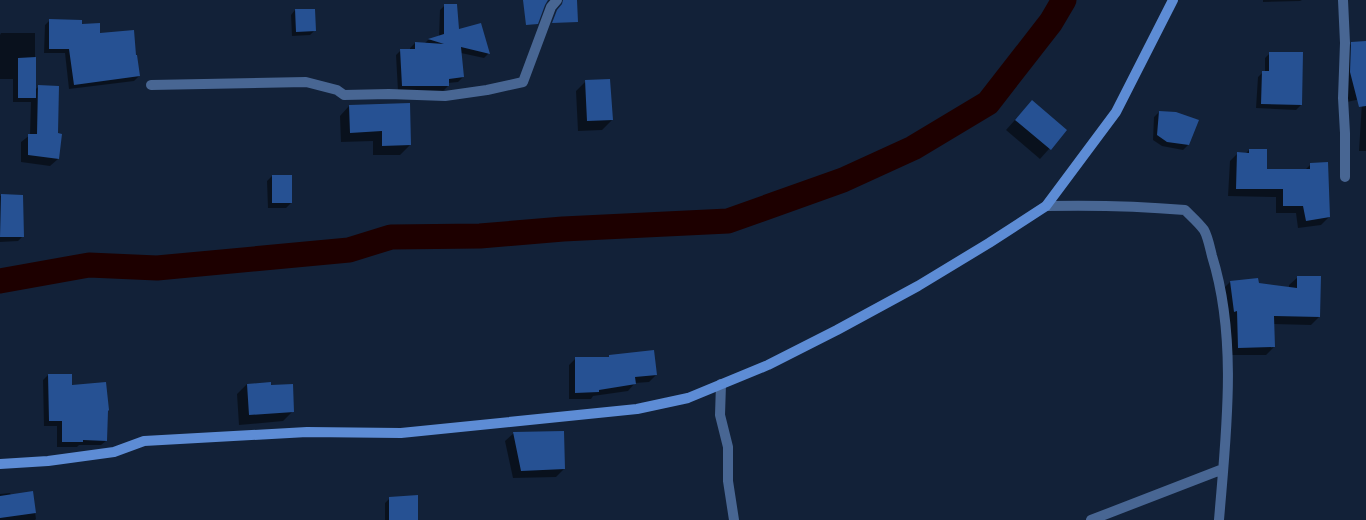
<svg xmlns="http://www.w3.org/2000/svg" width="1366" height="520" viewBox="0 0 1366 520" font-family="Montserrat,sans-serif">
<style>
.shadow{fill:#0007}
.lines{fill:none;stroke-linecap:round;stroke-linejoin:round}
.canal{stroke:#1d0000;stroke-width:25}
.building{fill:#265193}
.street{stroke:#486693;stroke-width:10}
.secondary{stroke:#5d8cd5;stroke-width:10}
</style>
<rect width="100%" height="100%" fill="#122138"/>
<path class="shadow" d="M1263,0h39l-2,1 -37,1z
M445,5l13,26 22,-7 8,30 -4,4 -23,-5 2,24 -5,5 -10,1v3l-5,5h-45l-2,-36 5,-5h9v-2l5,-5h10l3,-3 11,-3 1,-27z
M295,10l20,20 -5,5 -18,1 -1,-21z
M50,20l31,5 54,31 4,20 -5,5 -65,8 -4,-36h-21l1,-28z
M1,33h34v57l4,-4 18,48h4l-3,25 -8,7 -29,-4v-20l9,-7 1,-33h-18v-23h-13v-44z
M1366,42v109h-7l3,-49 3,-4 -18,4 -4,-50 9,-9z
M1270,53l31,52 -5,5 -40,-2 2,-31 5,-5h2v-14z
M586,81l26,39 -10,10 -24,1 -2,-40z
M1032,101l34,29 -26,29 -34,-29z
M349,106l61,39 -10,10h-27v-14l-32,1 -1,-26z
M1159,112l39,8 -10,25 -5,5 -21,-4 -9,-6 1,-23z
M1249,150l17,20h39l6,-6 18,53 -8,8 -23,3 -2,-15h-20v-16l-48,-1 2,-35 8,-8h8z
M272,176h19v27l-5,5h-18l-1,-27z
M2,195l21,41 -5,5 -18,1v-46z
M1298,277l21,40 -8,8 -38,-1 1,23 -8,8h-36l-8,-65 8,-8 59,6v-3z
M610,356l46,19 -7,7 -14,1 -7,8 -35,5 -2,3h-22v-34l7,-7h32z
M48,375l58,66 -5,4h-22l-2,2h-20v-21h-13l-1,-46z
M247,384l46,27 -10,10 -44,4 -2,-31z
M563,432l1,37 -8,8 -43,1 -8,-37 9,-8z
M32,492l4,27 -1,1h-35v-26l10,-1 1,2z
M390,498l27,22h-32v-17z"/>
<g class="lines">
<path class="canal" d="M0,281l89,-16 68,3 192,-18 42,-13 89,-1 83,-7 165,-8 115,-41 70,-32 75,-45 63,-81 13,-22"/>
</g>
<path class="building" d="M523,0h25l-3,5 -7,19 -12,1z
M563,0h14l1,22 -26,1 5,-13 5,-6z
M444,4h13l2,25 22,-6 9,31 -29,-7 3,30 -15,2v7h-47l-2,-37h15v-7l29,2 -16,-5 16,-5z
M295,9h20l1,22 -20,1z
M49,19l33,1v4l18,-1v10l34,-3 2,25h1l3,21 -66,9 -5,-36h-20z
M1366,41v65l-7,1 -9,-35 1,-30z
M1269,52h34l-1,53 -41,-1 1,-33h7z
M36,57v41h-18v-40z
M610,79l3,41 -26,1 -2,-41z
M38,85l21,1 -1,47 4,1 -3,25 -31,-4v-21h9z
M1032,100l35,30 -16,20 -36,-30z
M410,103l1,42 -29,1v-15l-32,2 -1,-28z
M1159,111l17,1 23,8 -10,25 -22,-3 -10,-7z
M1249,149h18v20h43v-6l18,-1 2,55 -24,4 -3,-15h-20v-17h-47l1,-37 12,1z
M272,175h20v28h-20z
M1,194l22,1 1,42h-24z
M1297,276h24l-1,41 -46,-1 1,31 -37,1 -1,-37 -3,1 -4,-31 28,-3 1,5 38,5z
M654,350l3,25 -22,2 1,7 -37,6v2l-24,1v-36h34v-2z
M48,374h24v11l34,-3 3,28 -1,1 -1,30 -24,-1v2h-21v-21h-13z
M271,382v3l22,-1 1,28 -45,3 -2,-31z
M564,431l1,38 -44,2 -8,-39z
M33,491l3,22 -36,5v-22z
M418,495v25h-29v-23z"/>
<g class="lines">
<path class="street" d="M1343,0l2,43 -2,55 2,35v44
M151,85l155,-3 31,8 7,5 45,-1 56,2 42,-6 36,-8 28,-75 6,-7
M1046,206c46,-1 92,0 139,4 6,6 14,13 19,20 4,7 6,18 8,26 26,83 14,178 7,264
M721,384l-1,31 8,32v34l6,39
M1091,520l132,-51"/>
<path class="secondary" d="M0,464l48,-3 66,-9 30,-11 163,-9 94,1 236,-24 51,-11 80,-33 69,-35 81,-44 71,-43 57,-37 70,-94 57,-112"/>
</g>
</svg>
